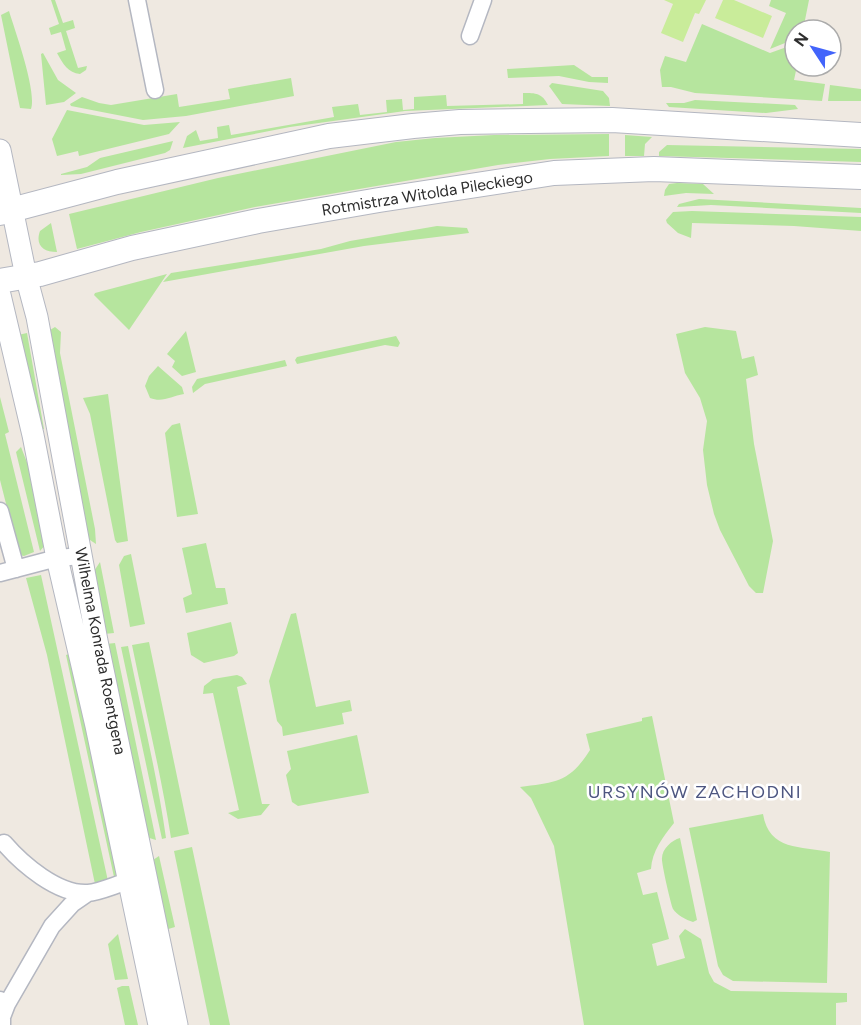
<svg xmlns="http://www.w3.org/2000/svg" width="861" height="1025" viewBox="0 0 861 1025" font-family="Figtree,sans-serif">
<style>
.green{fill:#b6e59e}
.pitch{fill:#c9ec9a}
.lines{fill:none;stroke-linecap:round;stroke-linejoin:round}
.minor-casing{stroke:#b4b7c1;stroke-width:19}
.tertiary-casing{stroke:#b4b7c1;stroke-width:23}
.secondary-casing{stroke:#b4b7c1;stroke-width:26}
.minor{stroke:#fff;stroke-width:16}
.tertiary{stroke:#fff;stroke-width:21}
.secondary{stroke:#fff;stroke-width:24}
.labels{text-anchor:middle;stroke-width:5;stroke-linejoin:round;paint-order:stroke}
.street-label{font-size:16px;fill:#2e2e2e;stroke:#fff}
.neighbourhood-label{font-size:18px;letter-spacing:1.5px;fill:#4d5680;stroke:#fff}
</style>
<rect width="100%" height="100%" fill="#efe9e1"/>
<path class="green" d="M51,0h4l8,23 10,-3 2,8 -9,3 12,37 9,-2 -1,4 -6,4c-12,-1 -17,-10 -23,-21l9,-3 -5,-18 -10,3 -2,-7 10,-4z
M771,0h38l-6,30h-8v9l-25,10 16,-36 -17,-7z
M9,11c6,20 28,80 22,98l-11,-1 -19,-93z
M702,24l68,29 25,-9v22h2l-3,14 31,4 -3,17 -127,-8 -24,-6h-9l-2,-17 5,-14 21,6z
M43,53l15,27 18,13 -12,9 -18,3 -5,-51z
M574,65l18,12h16v6l-19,-1 -30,-6 -51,2 -1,-9z
M291,78l3,18 -108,20 -43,4 -72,-14 -1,-2 12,-7 17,6 12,2 66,-11 2,13 51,-8 -2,-10z
M552,83l51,8 6,7 1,8 -48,-2 -13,-18z
M830,85l31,4v12h-33z
M523,93c13,0 19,0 25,12l-143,6 -115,16 -107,21 4,-12 9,-6 4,11 18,-3 -1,-11 12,-2 2,10 103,-18 -2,-10 26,-3 2,11 27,-3 -1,-12 16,-1 1,11 11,-1v-12l32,-2 1,11 76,-2z
M695,100l100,5 3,4 -32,4 -97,-6 -3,-4h18z
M67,110l77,15 36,-3 -11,12 -90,22 -1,-5 -21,5 -5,-17z
M609,134v22l-59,3 -52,6 -243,42 -114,25 -64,17 -8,-35 149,-36 178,-36 39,-4 59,-3z
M625,135l27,2 -7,7 -1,12h-19z
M173,141l-3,9 -5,3 -84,21 -20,1v-1l26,-7 13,-9z
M667,145l194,4v13l-202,-6v-4z
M677,183l26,1 11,10 -28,-1 -22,3 1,-6 4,-6z
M699,199l162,9v5l-150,-8 -34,2 2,-3z
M692,211l169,6v14l-67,-5 -102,-3 -1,15 -13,-5 -11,-10 -1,-3 7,-8z
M51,223l6,29c-14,0 -22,-7 -17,-21z
M437,226l30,2 2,5 -105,13 -201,36 8,-9 150,-24 29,-8z
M167,274l-38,56 -35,-35 1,-2z
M55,327l6,5 -1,21 35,176 1,15 -9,-6 -37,-208z
M705,327l31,4 6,28 12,-3 4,19 -12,4 8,65 19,97 -10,52h-7l-7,-7 -29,-56 -6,-16 -7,-29 -4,-35 4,-29 -7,-23 -15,-25 -9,-39z
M186,331l10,41 -14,4 -10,-9 3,-6 -8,-7z
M27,333l17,96h-3l-23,-94z
M396,336l4,7 -2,4 -13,-2 -88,19 -2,-4 2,-3z
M285,360l2,6 -82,18 -12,9 -1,-6 5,-8z
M158,366l24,21 2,7c-13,2 -21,9 -34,4l-5,-12 4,-10z
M108,394l20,147 -11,2 -2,-3 -25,-126 -7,-16z
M0,397l9,35 -4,2 29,118 -10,4 -5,-1 -19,-75z
M180,423l18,91 -21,3 -12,-84 7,-8z
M21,447l14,36 11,61 -6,7 -24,-99z
M206,543l10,45h9l3,16 -42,9 -3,-15 9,-4 -10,-46z
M131,554l14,70 -15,3 -11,-62 5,-9z
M100,562l14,71 -10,1 -10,-63z
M41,575l67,306 -13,3 -48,-229 -21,-77z
M296,613l20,94 34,-7 2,11 -10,2 2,11 -61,12 -1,-9 -5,-6 -8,-40 22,-67z
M231,622l7,31 -4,3 -30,7 -13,-8 -4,-22z
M149,642l40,192 -18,4c-10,-65 -26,-129 -39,-193z
M115,643l41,197 -10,-3 -40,-193z
M128,646c13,64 29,128 38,192l-4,1 -41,-192z
M72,653l45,221 -3,3 -48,-222z
M237,675l5,2 5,7 -10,3 25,117h8l-9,11 -23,4 -10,-6 11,-3 -26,-117 -10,1 1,-8 9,-7z
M652,716l22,107c-11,14 -22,28 -23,46l-14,4 6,22 14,-3 12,47 -17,5 5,22 28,-8 -6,-22 6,-7 16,10 8,34 5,9 17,9 116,2v9l-11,1v22h-252l-30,-179 -23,-48 -11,-11c36,-5 49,-4 70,-37l-4,-16 56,-13v-3z
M357,735l12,58 -71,13 -6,-4 -6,-27 5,-6 -4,-18z
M763,814c6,37 38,32 67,38l-3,131 -94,-2 -10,-6 -5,-9 -29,-138z
M680,838l17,82 -4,2c-7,-2 -16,-7 -20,-13 -2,-4 -12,-47 -11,-51 0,-9 10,-18 18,-20z
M192,847l38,178h-20l-36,-174z
M159,856l16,71 -10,3 -12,-70z
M118,934l10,45 -13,1 -7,-36z
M122,986h7l9,39h-13l-8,-37z"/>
<path class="pitch" d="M664,0h42l-7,14 -4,-1 -12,29 -22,-9 12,-29z
M723,0h11l38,16 -9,22 -48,-20z"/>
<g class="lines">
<defs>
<path id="minor" d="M137,0l18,90
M470,36l13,-36
M0,511l16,58
M0,573l57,-15 25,-2
M4,843c18,21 54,52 84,50 12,-1 29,-9 41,-12
M0,1000l7,4 -5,13v8
M7,1004l45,-78 20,-22 16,-11"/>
<path id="tertiary" d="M0,150l26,126 11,41 60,324 80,384
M0,295l33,140 24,123 39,168 63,299"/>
<path id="secondary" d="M0,213l117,-31 212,-46 84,-10 47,-4 152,-2 249,15
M0,281l40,-7 92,-26 126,-27 121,-21 175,-27 100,-4 207,8"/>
</defs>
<use href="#minor" class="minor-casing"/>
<use href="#tertiary" class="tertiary-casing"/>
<use href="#secondary" class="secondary-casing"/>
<use href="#minor" class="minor"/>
<use href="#tertiary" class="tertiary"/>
<use href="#secondary" class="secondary"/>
</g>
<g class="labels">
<g class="street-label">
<text transform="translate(427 193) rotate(-9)" y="6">Rotmistrza Witolda Pileckiego</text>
<text transform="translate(101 651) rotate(79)" y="6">Wilhelma Konrada Roentgena</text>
</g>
<g class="neighbourhood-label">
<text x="695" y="798">URSYNÓW ZACHODNI</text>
</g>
</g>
<g transform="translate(813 48) rotate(306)"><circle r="28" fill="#ffffff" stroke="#ababab" stroke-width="1.5"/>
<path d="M0-4.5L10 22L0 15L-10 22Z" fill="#4264fb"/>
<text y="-9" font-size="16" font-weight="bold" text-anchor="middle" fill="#2e2e2e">N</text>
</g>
</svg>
